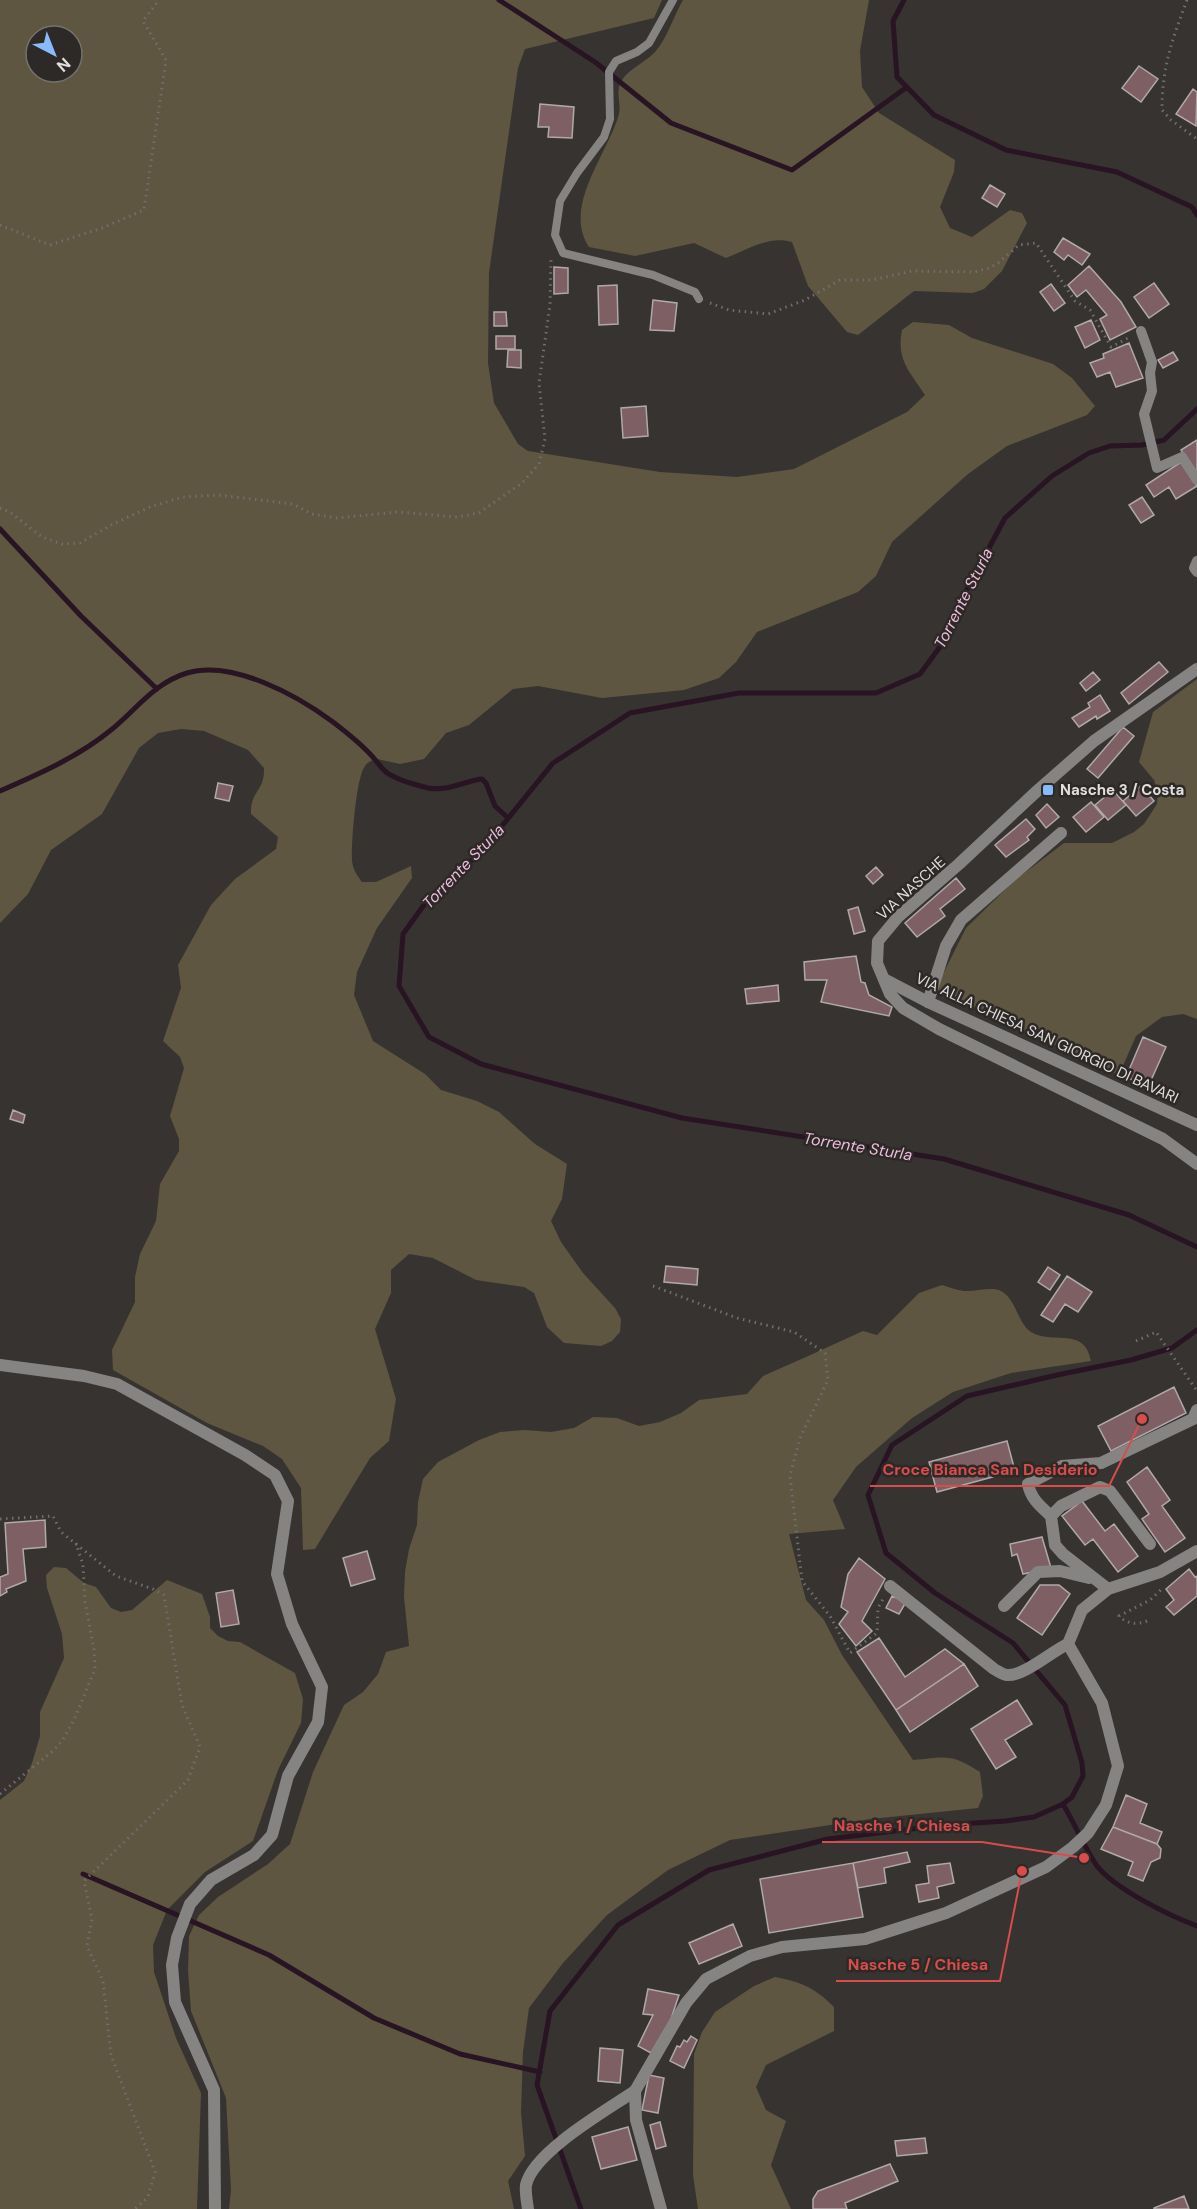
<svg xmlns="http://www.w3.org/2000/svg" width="1197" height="2209" viewBox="0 0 1197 2209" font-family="'DM Sans',sans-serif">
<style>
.green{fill:#5e5640;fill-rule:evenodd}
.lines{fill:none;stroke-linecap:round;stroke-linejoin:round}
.stream{stroke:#281422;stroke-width:5}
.building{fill:#7e5f64;stroke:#afa9aa;stroke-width:1.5}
.path{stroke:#716e6c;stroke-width:3;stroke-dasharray:1.5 4.5;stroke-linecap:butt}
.service{stroke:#868483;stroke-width:8}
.pedestrian{stroke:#868483;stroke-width:10}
.minor{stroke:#868483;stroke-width:12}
.tertiary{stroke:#868483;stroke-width:12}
.poi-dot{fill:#89bafc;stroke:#2d2927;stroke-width:2}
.labels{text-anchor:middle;stroke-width:5;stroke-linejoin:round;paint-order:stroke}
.poi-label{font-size:15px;font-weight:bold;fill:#e1dedd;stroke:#2d2927;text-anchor:start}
.street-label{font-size:15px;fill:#e1dedd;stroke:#2d2927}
.water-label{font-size:16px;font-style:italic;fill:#eebcdd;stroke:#2d2927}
.leader{fill:none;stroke:#d84c4c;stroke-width:2}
.callout-dot{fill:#d84c4c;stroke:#2d2927;stroke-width:2}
.callout-label{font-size:16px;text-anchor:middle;font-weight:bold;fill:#d84c4c;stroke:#2d2927;stroke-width:5;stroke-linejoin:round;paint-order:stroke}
</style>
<rect width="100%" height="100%" fill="#373331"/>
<path class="green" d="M0,0h662l-8,18 -129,31 -7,19 -29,205 -1,90 6,40 24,41 10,7 132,21 77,5 57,-8 113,-57 18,-17c-15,-23 -29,-35 -23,-65l11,-8 36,3 23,13 81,26 19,14 23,28 -8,9 -80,31 -39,28 -76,68 -16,34 -18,16 -101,40 -21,30 -17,16 -35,12 -82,8 -64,-12 -25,3 -44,36 -23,8 -22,26 -24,5 -23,-5c-4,1 -10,3 -12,7 -9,11 -14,79 -13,95 1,9 5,14 10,21h14l35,-16 1,12 -35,50 -20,44 -3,23 19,46 52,33 16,16 36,11 22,11 36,32 32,20 -5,35 -11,22 10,21 22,31 32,35 6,11 -1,13 -8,9 -11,5 -37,-3 -17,-16 -13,-34 -10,-6 -48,-7 -43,-22 -24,-4 -18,16v23l-16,36 21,70 -7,42 -19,17 -55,91 -12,1 -2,-62 -19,-29 -19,-13 -56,-23 -94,-53 -1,-20 23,-48v-25l5,-23 16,-33 4,-37 19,-33v-12l-9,-23 14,-48 -4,-11 -17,-16 18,-53 -3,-23 33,-60 24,-26 41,-30 2,-12 -27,-23c-1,-24 14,-22 13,-46l-16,-18 -44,-19 -23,-2 -23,4 -19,15 -37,66 -51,36 -23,44 -28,29zM36,36h36v36h-36z
M683,0h186l-9,51 2,36 17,26 76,47 -1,12 -14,35 10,21 22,9 38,-27 12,3 5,10 -25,48 -18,18 -11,4 -59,-2 -56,44 -11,-3 -39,-46 -16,-44c-23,-7 -45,8 -66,16l-32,-15 -59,13 -46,-9c-27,-41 19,-93 30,-133 2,-9 -2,-18 0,-27 4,-16 26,-24 36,-35 13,-15 18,-35 28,-52z
M1197,679v340l-14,-5 -21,3 -26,19 -17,39 -181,-85 3,-12 25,-50 49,-48 49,-37h48l22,-11 10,-8 13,-20 1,-12 -4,-12 -15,-18 14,-50z
M942,1285c7,2 15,5 22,6 11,1 28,-5 37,0 17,9 16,36 34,43 22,9 50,-6 56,27l-80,12 -58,19 -41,26 -56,49 -23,33 12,29 -56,5 17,66 18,20 18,35 71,105c33,-3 38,-7 67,12l3,24 -5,12 -107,11 -141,21 -62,30 -61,45 -44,48 -34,45 -6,44 -2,60 4,44 -17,25 6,28h-285l2,-19 -5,-92 -35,-87 -3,-40 1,-35 10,-21 19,-18 50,-33 22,-20 23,-72 31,-67 19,-13 15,-18 8,-22 23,-6 -5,-49 1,-25 4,-23 8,-24 1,-23 5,-23 15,-17 41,-22 21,-8 25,-2 26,2 23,-4 19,-11 24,1 22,8 21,-4 21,-9 18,-13 48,-6 16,-18 43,-19 57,-26 14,4 42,-42z
M54,1567l12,1 18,15 12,4 15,21 10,4 11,-2 35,-30 35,14 8,23v11l8,8 10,5 12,1 55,31 8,26 -2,24 -23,47 -25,71 -48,31 -38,38 -14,35 1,27 22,66 25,55 -4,116h-197v-409l24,-19 8,-18 8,-27v-24l24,-54 -2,-24 -15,-46 -1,-13z
M775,1977c27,5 40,11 59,30v24l-68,34 -10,22 10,23 20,11 -15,44 20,44h-93l-5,-34 1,-121 8,-22 13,-20 39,-26z"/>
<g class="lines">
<path class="stream" d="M499,0l96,62 76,61 121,47 115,-83
M904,0l-11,21 4,56 37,38 72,35 111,22 75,35 5,8
M1197,409l-33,31 -22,5 -32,1 -21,7 -37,23 -47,42 -48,90 -9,28 -28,38 -44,19h-137l-109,20 -77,50 -73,90 -51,45 -26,36 -4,52 30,51 52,27 201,54 262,41 185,56 68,32
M0,529l81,87 76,73
M0,791c39,-17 78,-34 111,-61 25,-20 43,-47 76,-57 45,-14 111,23 146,49 13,10 27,21 38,33 5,5 9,12 15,17 10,8 30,13 42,16 19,4 36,-7 54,-9l4,4 9,23 13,12
M1063,1804c12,20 21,43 34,62 18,23 73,50 100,60
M83,1874l186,81 105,63 86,36 80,18
M581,2209l-44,-124 13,-74 68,-86 91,-55 119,-31 116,-14 62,-4 28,-4 29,-13 9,-7 11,-21 -1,-13 -17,-58 -52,-62 -78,-50 -49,-40 -18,-58 24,-50 75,-49 90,-21 74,-15 41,-12 25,-18"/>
</g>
<path class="building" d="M1139,66l19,13 -17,23 -19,-14z
M1193,89l4,3 -1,34 -20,-12z
M540,104l34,3 -2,31 -24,-1 1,-10h-11z
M990,185l15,9 -8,13 -15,-9z
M1063,238l27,16 -8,11 -14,-10 -4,5 -10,-8z
M1089,266l32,36 15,25 -26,13 -10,-21 7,-4 -21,-25 -9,7 -9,-12z
M554,267l14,1v25l-14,1z
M1154,283l15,21 -20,14 -15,-21z
M1051,284l14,19 -11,8 -14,-19z
M617,285l1,39 -19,1 -1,-39z
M653,300l24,3 -3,28 -24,-1z
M494,312h12l1,14h-13z
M1091,320l9,20 -15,8 -10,-21z
M496,336h19v13h-19z
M1129,343l14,35 -27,9 -6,-15 -13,5 -7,-14 14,-5 -1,-4z
M508,350h13v18l-14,-1z
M1173,352l5,8 -15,8 -5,-8z
M646,406l2,30 -25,2 -2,-30z
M1197,440v35l-16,-25z
M1181,462l16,24 -21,13 -7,-12 -15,10 -8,-12z
M1142,497l12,18 -13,8 -12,-18z
M1159,662l9,10 -39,32 -8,-11z
M1093,672l7,8 -14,11 -6,-8z
M1100,695l10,16 -13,8 -1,-3 -17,11 -7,-9 18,-11 -2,-4z
M1123,727l11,9 -36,42 -11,-9z
M218,783l15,3 -4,15 -14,-3z
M1141,786l13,15 -18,15 -13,-15z
M1113,790l13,15 -18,15 -13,-15z
M1091,802l13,15 -18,15 -13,-15z
M1047,804l12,13 -13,11 -10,-13z
M1026,819l9,10 -8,8 2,3 -23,17 -11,-12z
M876,867l7,8 -10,9 -7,-8z
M956,878l9,11 -25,20 5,7 -28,21 -12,-14z
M858,907l7,24 -11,3 -6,-24z
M856,956l5,26 4,1 4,12 23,12 -3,9 -68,-14 6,-22h-22l-1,-18z
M778,985l1,16 -32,3 -2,-15z
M1143,1037l23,10 -18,40 -22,-10z
M13,1110l12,5 -2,8 -13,-4z
M666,1266l32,3 -1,16 -33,-3z
M1048,1267l12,8 -10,15 -12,-8z
M1067,1276l25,16 -14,20 -13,-8 -12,18 -12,-7z
M1174,1387l12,26 -75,38 -13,-25z
M1007,1441l8,30 -78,21 -8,-30z
M1147,1467l23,33 -8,6 23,32 -20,14 -23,-33 7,-5 -22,-32z
M1082,1501l23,30 9,-7 24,32 -20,16 -25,-33 -8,6 -23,-29z
M45,1520l1,27 -23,2 3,32 -20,8 1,3 -7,4v-19l8,-3 -3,-51z
M1042,1537l9,31 -28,6 -6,-20 -5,2 -2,-12z
M367,1551l8,28 -24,7 -8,-28z
M859,1558l26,21 -23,42 10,10 -16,15 -17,-22 9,-12 -7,-5 7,-33z
M1189,1569l6,8 2,-1v20l-23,19 -8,-8 8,-7 -8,-11z
M1040,1585h19l11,9 -28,41 -25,-17z
M233,1590l6,34 -18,3 -5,-34z
M892,1596l14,6 -7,12 -13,-6z
M879,1638l26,39 40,-28 19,15 -68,46 -39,-58z
M964,1664l14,22 -68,46 -14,-22z
M1017,1700l15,24 -27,16 11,17 -20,12 -25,-40z
M1126,1795l21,9 -7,19 22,9 -5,12 -44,-17z
M1113,1827l44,17 4,5 -1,9 -9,4 -8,19 -15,-6 5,-13 -32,-13z
M907,1852l3,10 -26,6 2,15 -28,5 -5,-25z
M853,1863l10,54 -94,16 -9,-54z
M950,1863l4,20 -17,4 2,11 -20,4 -3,-17 13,-2 -2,-17z
M733,1924l9,22 -43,18 -10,-21z
M648,1989l31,6 -8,24 -20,34 -13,-7 15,-31 -10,-1z
M691,2036l6,4 -13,28 -14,-7 7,-15 3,1 4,-7 3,2z
M600,2048l23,2 -3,33 -22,-2z
M649,2075l15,3 -6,35 -16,-3z
M660,2122l6,24 -10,3 -6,-24z
M628,2127l9,33 -36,9 -9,-32z
M925,2138l2,15 -30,3 -2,-15z
M890,2164l8,17 -53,22 2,6h-34v-10l5,-8z
M1184,2196l5,13h-35v-1z"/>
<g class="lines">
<path class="path" d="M1187,0c-15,40 -25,67 -25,110l9,10 26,19
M0,225l50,20 52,-17 42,-18 22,-150 -23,-39 16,-21
M710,303l19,7 39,4 37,-14 35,-20h32l40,-9 62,1 15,-4 9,-5 21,-18 17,-2 39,58 15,9 21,37 17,-9
M0,508l11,5 31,24 20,7 18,-1 33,-19 37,-17 33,-10 35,-2 75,9 19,10 25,4 61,-6 59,5 22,-4 43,-30 17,-19 6,-25 -6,-56 11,-78 1,-47
M653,1286l84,32 57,14 31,21 3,27 -28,58 -10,38 12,105 28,35 20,37 27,-20 1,-25 5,-9
M1136,1341l20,-9 41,59
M0,1519l53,-3 8,16 55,44 37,13 11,6 18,110 18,42 -12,33 -104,101 8,38 -5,27 16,35 8,74 44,117 -7,25 -13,12
M1147,1621c-10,4 -20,3 -28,-5l31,-16 13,-12
M0,1794l54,-44 8,-9 12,-21 21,-51 -1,-20 -9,-47 -2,-37 -7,-22"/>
<path class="service" d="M673,0l-24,43 -12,9 -21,9 -7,11 1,47 -6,18 -27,36 -17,28 -5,34 8,18 90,22 42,17 4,7"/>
<path class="pedestrian" d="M1141,331l11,31 -2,11 2,18 -8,23 13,54 25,-11 15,23
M1197,561l-3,7 3,4"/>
<path class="minor" d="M928,1002l18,-56 15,-26 100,-87
M0,1365l84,11 33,8 128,71 30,20 13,26 -11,73 15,50 30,63 -4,35 -30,54 -16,59 -18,20 -43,25 -21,24 -13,34 -5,27 3,37 39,88 1,119
M1051,1516c-11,-10 -20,-17 -23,-32l34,-18 39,-3 92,-44 4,-9
M890,1586l104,83c4,2 9,6 13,6 16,2 45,-24 61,-31
M1108,1589l-45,-35 -8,-9 -4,-29 10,-10 39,-19 10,4 40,53
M1004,1606l34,-34 22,-1 29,7
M528,2209c-1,-7 -3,-17 -2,-24 7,-33 81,-75 109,-94"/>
<path class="tertiary" d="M1197,669l-103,72 -57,50 -78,73 -61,53 -20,24 -1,22 13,31 13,14 36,21 224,110 34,25
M884,979l44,23 269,123
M661,2209l-25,-89 -1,-29 51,-88 20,-24 44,-23 32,-9 83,-8 81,-26 100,-46 27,-20 15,-14 18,-28 12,-39 -16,-63 -34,-59 14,-34 26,-21 52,-17 37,-21"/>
</g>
<rect class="poi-dot" x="1042" y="784" width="12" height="12" rx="3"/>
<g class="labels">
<g class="poi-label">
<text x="1060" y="795">Nasche 3 / Costa</text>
</g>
<g class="street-label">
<text transform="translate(911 888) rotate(-42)" y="5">VIA NASCHE</text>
<text transform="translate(1047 1038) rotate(25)" y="5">VIA ALLA CHIESA SAN GIORGIO DI BAVARI</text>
</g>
<g class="water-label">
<text transform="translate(963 598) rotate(-63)" y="6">Torrente Sturla</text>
<text transform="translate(463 866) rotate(-46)" y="6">Torrente Sturla</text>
<text transform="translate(858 1146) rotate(9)" y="6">Torrente Sturla</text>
</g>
</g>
<path class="leader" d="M1142 1419L1109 1486H870M1084 1858L982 1842H822M1022 1871L1000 1981H836"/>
<g class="callout-dot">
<circle cx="1142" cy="1419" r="6"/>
<circle cx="1084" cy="1858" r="6"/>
<circle cx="1022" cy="1871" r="6"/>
</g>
<g class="callout-label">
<text x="990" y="1475">Croce Bianca San Desiderio</text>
<text x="902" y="1831">Nasche 1 / Chiesa</text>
<text x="918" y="1970">Nasche 5 / Chiesa</text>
</g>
<g transform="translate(54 54) rotate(138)"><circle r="28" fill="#2d2927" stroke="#757170" stroke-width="1.5"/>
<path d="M0-4.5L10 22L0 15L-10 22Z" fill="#89bafc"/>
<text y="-9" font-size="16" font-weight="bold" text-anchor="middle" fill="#e1dedd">N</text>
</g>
</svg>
